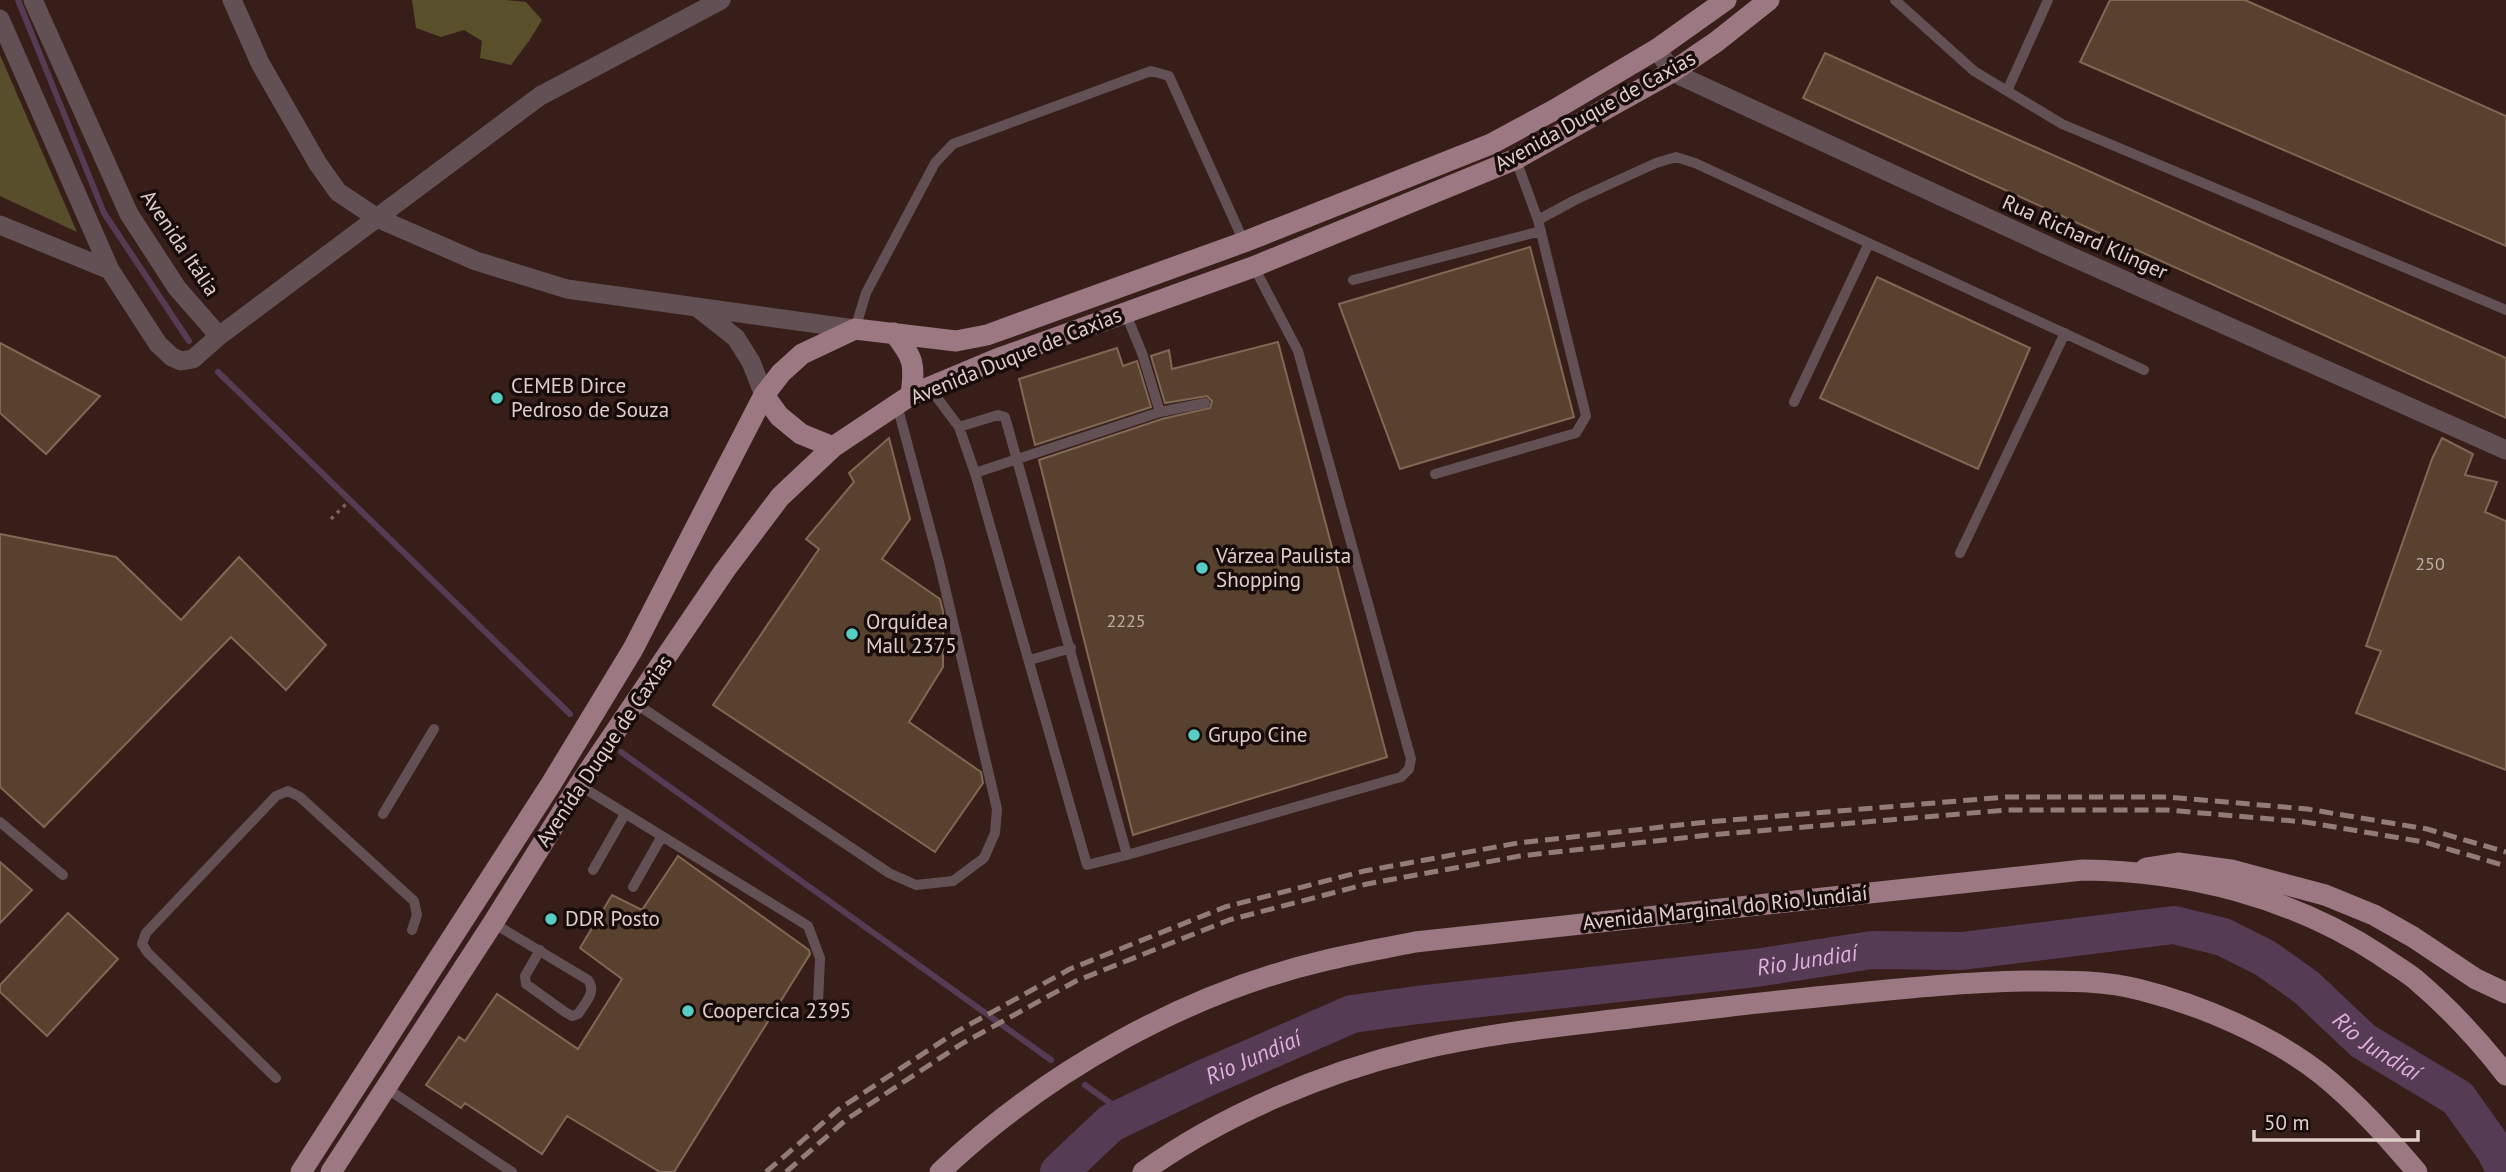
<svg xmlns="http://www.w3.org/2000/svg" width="2506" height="1172" viewBox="0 0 2506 1172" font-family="'PT Sans',sans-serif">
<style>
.green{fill:#584e2c}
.forest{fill:#5a4f2b}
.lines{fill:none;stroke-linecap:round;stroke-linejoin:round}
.stream{stroke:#563b55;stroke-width:6}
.river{stroke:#563b55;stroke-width:38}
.building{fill:#58422f;stroke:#806854;stroke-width:2}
.path{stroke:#7a635e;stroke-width:3.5;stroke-dasharray:3.5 5;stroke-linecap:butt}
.lane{stroke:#625055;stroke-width:10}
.street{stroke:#625055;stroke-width:19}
.primary{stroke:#9c7883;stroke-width:21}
.rail{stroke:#927c78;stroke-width:5;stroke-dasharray:14 7;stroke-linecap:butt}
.poi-dot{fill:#56cec3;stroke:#170c0a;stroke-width:2.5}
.labels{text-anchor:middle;stroke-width:7;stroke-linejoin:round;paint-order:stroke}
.number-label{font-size:18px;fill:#beaba3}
.street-label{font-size:21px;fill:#e0ceca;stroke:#170c0a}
.poi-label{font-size:21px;fill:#e0ceca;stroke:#170c0a;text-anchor:start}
.water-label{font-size:23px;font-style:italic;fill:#e0afde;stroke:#170c0a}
</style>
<rect width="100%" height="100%" fill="#381e19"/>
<path class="green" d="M0,55l77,177 -77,-36z"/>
<path class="forest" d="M412,0h94l20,2 16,18 -13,21 -18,24 -31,-7 2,-17 -18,-11 -23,7 -25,-9z"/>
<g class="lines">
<path class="stream" d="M18,0l86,213 85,128
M218,372l352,342
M621,752l430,308
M1085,1085l42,30"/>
<path class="river" id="s1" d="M1059,1172l52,-49 92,-44 149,-65 65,-9 338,-37 117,-18 90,1 212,-26 49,12 42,21 41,29 57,54 95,57 37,52 11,22"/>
</g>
<path class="building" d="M2110,0h135l261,116v130l-426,-184z
M1825,53l681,305v60l-703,-320z
M1530,247l44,170 -174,52 -61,-165z
M1877,277l153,71 -52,121 -158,-71z
M1278,342l109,415 -254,78 -94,-375 123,-41 48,-11 2,-7 -5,-5 -42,7 -14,-47 18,-6 3,19z
M0,343l100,53 -54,58 -46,-41z
M1117,348l6,18 14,-5 14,46 -116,38 -16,-66z
M889,438l21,81 -28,40 58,40 3,12v56l-34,55 72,50 2,11 -48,69 -222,-147 106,-156 -13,-10 48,-57 -5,-9z
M2442,438l31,16 -8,21 32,7 -12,30 21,9v249l-150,-57 25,-62 -15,-5 66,-187z
M0,534l116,23 65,63 58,-63 87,88 -40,45 -55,-53 -187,190 -44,-40z
M678,856l131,94 1,4 -136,218h-14l-93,-56 -25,38 -77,-51 -4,5 -35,-23 33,-48 6,4 32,-47 81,55 44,-70 -42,-31 32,-53 30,15z
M0,862l32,28 -32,33z
M68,913l50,46 -71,77 -47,-44v-7z"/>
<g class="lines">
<path class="path" d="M331,519l16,-16"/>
<path class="lane" d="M1895,0l79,71 88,53 444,186
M2007,91l41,-91
M1516,160l22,60 37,-20 81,-37 20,-6 19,6 449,207
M1353,280l188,-49
M1125,312l17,41 18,59
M855,329l11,-36 10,-19 59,-111 18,-19 198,-73 18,5 75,166
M929,387l30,40
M1794,402l75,-159
M975,473l185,-61 45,-9
M1435,474l141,-41 10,-17 -48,-196
M1960,553l105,-220
M1030,660l41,-12
M635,703l254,170 27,12 37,-4 31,-23 11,-25 2,-24 -58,-247 -42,-157
M579,785l229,141 12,32 -2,45
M383,814l51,-85
M0,822l63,53
M1127,855l-122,-438 -7,-2 -39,12 16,46 112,392 40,-10 274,-78 8,-8 2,-10 -113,-408 -44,-84
M593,870l32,-56
M633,887l29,-51
M493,923l95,57c9,12 -3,23 -10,34l-6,2 -7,-4 -39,-28 -1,-8 15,-26
M276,1078l-128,-125 -6,-9 4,-11 130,-137 12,-5 12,6 114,104 3,14 -5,15
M386,1088l126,84"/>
<path class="street" d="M33,0l96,214 48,74 42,48
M232,0l28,63 58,101 20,28 39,26 99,43 91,28 288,40
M0,19l110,251 48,74 14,13 9,4 12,-2 26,-23 321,-240 181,-96
M1657,49l15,23 398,184 436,194
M0,225l110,45
M698,308l38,30 15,24 13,33"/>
<path class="primary" d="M894,333c20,25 21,31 17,62
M764,395l15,21 22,18 32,13
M2146,868l32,-5 53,7 94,25 49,20 39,22 63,42 30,14
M301,1172l250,-388 82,-135 131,-254 17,-22 21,-19 53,-25 101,12 31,-6 257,-93 247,-98 63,-34 103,-61 69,-49
M331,1172l162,-249 86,-138 146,-215 55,-73 53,-50 78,-52 86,-36 256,-92 263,-108 156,-87 44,-30 53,-42
M940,1172c105,-100 245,-179 387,-212 29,-7 59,-12 88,-18l668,-72c105,1 208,27 297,85 11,8 24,15 35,24 34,29 64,61 91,96
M1143,1172c77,-56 181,-100 275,-122 67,-16 135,-23 203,-31 76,-9 151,-18 226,-25 60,-6 119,-12 178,-13 39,0 78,-1 116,9 60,15 132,46 180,84 36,29 66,63 96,98"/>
<path class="rail" d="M766,1172l73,-63 117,-77 114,-63 155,-62 139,-36 154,-28 189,-21 299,-25h162l139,12 120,20 79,23
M786,1172l61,-53 116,-76 113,-62 153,-61 138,-36 153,-28 189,-21 298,-25h160l138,12 119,20 82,24"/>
</g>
<g class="poi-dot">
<circle cx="497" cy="398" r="7"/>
<circle cx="1202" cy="568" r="7"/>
<circle cx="852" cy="634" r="7"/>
<circle cx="1194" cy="735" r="7"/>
<circle cx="551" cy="919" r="7"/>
<circle cx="688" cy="1011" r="7"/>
</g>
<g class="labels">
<g class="number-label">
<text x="2430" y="570">250</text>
<text x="1126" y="627">2225</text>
</g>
<g class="street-label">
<text transform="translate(1595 111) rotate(-29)" y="7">Avenida Duque de Caxias</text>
<text transform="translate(2085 237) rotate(24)" y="7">Rua Richard Klinger</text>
<text transform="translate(180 243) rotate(56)" y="7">Avenida Itália</text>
<text transform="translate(1016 356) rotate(-22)" y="7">Avenida Duque de Caxias</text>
<text transform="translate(604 751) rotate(-56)" y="7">Avenida Duque de Caxias</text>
<text transform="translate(1725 908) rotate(-6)" y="7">Avenida Marginal do Rio Jundiaí</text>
</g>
<g class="poi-label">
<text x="511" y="393">CEMEB Dirce<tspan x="511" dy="24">Pedroso de Souza</tspan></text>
<text x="1216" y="563">Várzea Paulista<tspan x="1216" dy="24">Shopping</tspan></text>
<text x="866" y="629">Orquídea<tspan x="866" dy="24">Mall 2375</tspan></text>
<text x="1208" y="742">Grupo Cine</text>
<text x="565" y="926">DDR Posto</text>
<text x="702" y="1018">Coopercica 2395</text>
</g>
<g class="water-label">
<text dy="8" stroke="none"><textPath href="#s1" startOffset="794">Rio Jundiaí</textPath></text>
<text dy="8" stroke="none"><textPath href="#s1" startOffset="1404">Rio Jundiaí</textPath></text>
<text dy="8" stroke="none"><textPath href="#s1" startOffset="228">Rio Jundiaí</textPath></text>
</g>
</g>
<path d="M2254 1130v10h164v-10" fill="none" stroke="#e0ceca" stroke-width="3.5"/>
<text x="2264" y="1130" font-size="21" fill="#e0ceca" stroke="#170c0a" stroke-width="5" paint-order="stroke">50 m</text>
</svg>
